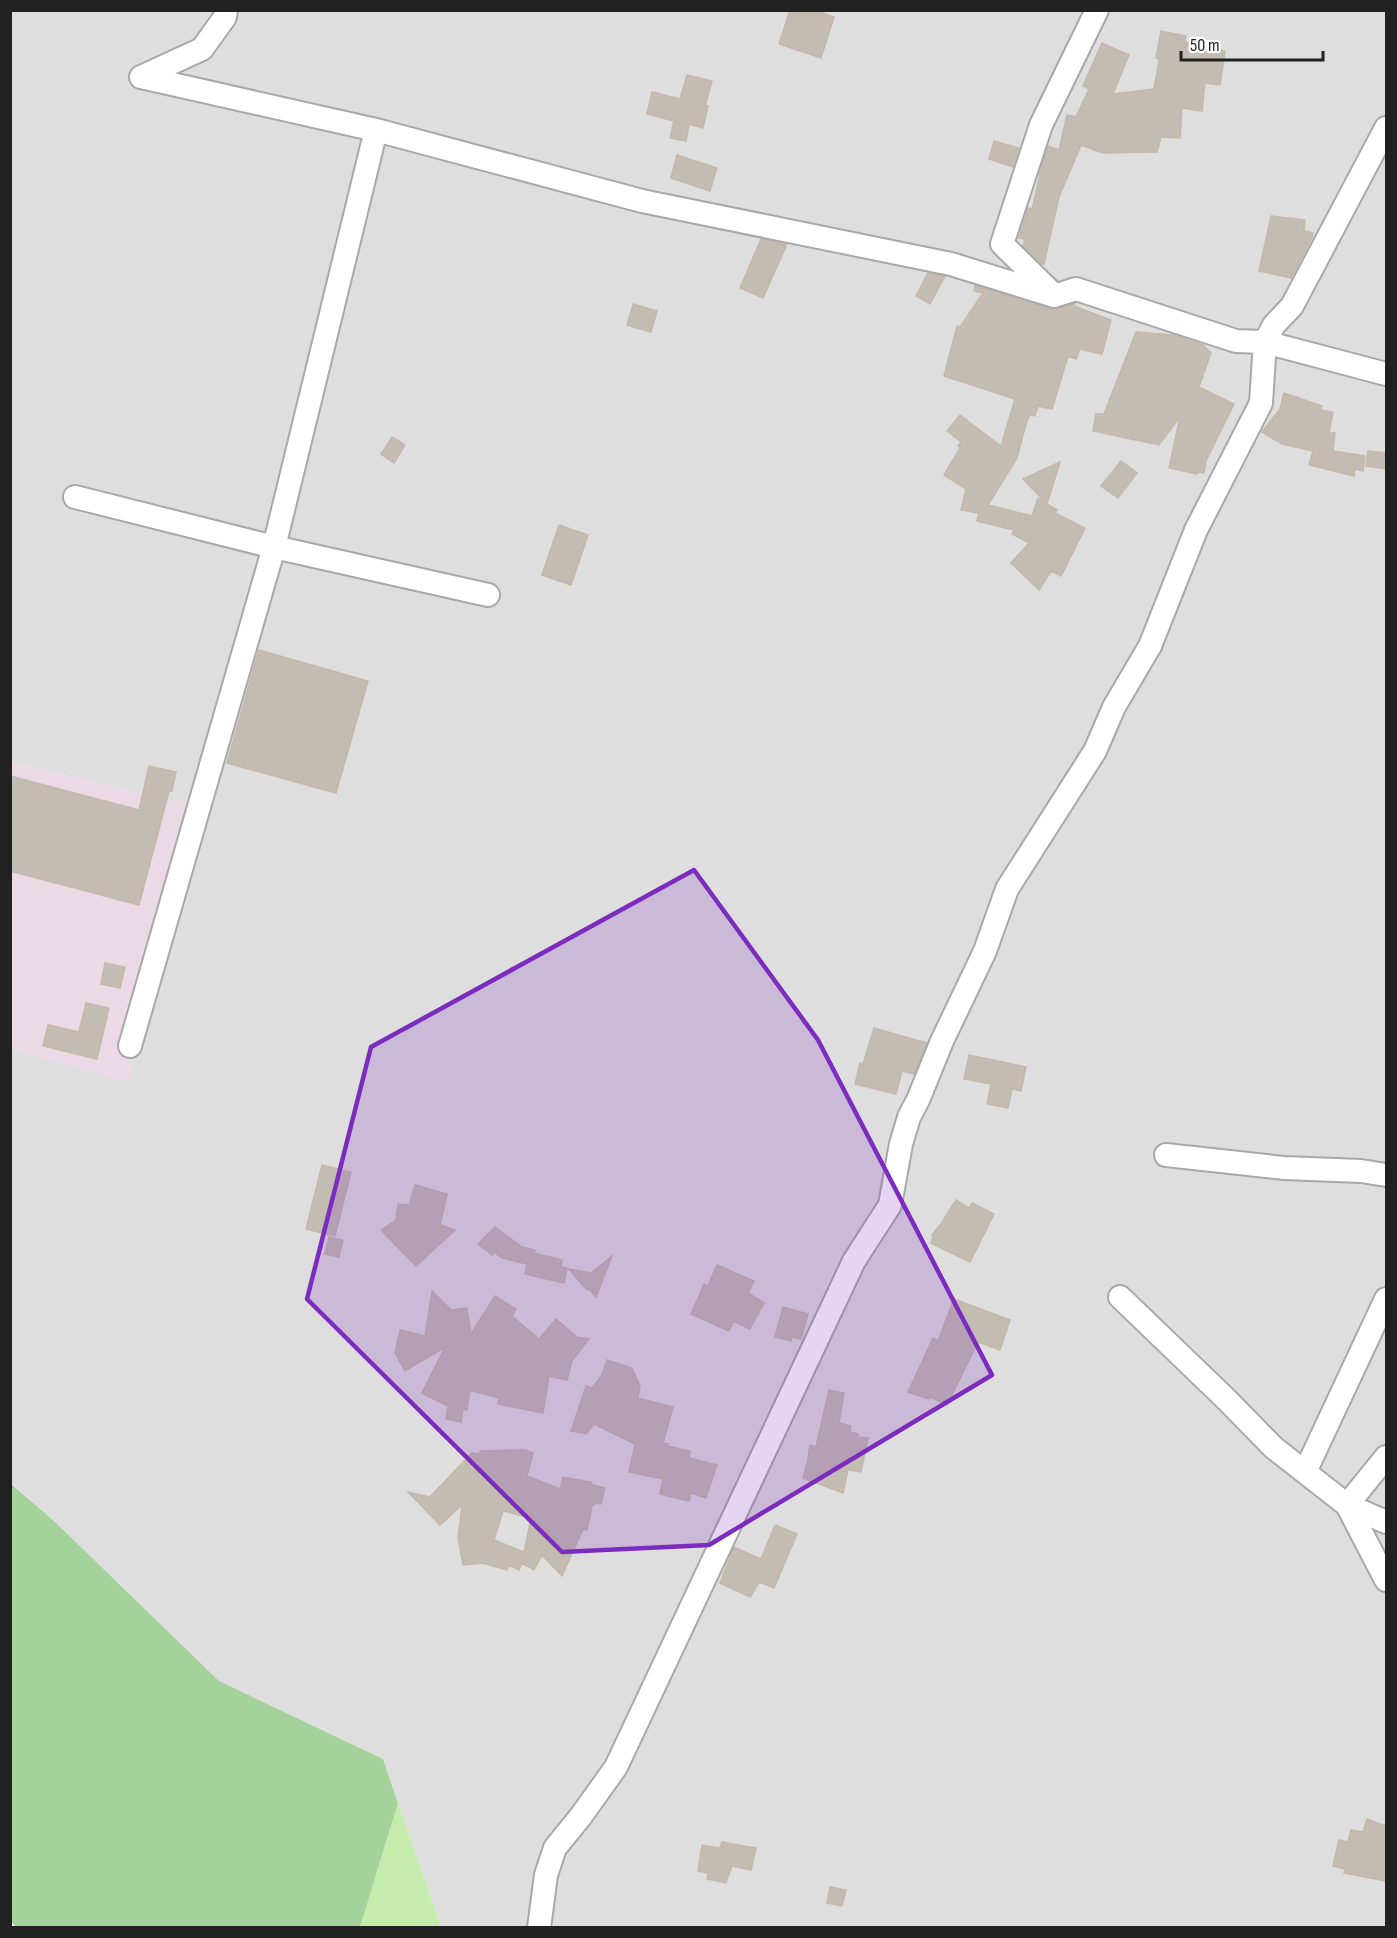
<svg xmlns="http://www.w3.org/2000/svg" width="1397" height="1938" viewBox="0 0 1397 1938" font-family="'Sofia Sans Condensed',sans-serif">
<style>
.residential{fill:#dfdede}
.industrial{fill:#ebd9e5}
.grass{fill:#c5ecad}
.forest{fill:#a5d19b}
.building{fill:#c2bcb3;stroke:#c4b8a9;stroke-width:1.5;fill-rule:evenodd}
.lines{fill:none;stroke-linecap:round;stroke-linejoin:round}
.minor-casing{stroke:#a8a8a8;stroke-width:26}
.minor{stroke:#fff;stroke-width:22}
.marked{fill:#7b2cbf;fill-opacity:0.2;stroke:#7b2cbf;stroke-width:4.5;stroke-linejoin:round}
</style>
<rect width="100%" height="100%" fill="#f1efe7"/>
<path class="residential" d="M11,11h1375v1916h-945l-58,-168 -164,-78 -164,-159 -44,-39v-433l117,30 73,-272 -190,-46z"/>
<path class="industrial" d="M10,762l191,46 -73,273 -117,-31z"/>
<path class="grass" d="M398,1803l43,124h-81z"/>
<path class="forest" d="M10,1483l45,39 164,159 164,78 15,44 -38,124h-344l-6,-7z"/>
<path class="building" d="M790,10h24l20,7 -13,41 -42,-14z
M1161,31l25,5 -1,6 40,9 -5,34 -15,-2 -3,28 -20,-3 -2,30 -19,-1 -4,15 -54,1 -22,-8 -22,52 -15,67h-2l-19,-18 2,-7 -6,-1 9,-30 4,1 8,-34h-1l9,-29 11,4 8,-35 9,2 13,-28 -6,-3 19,-43 27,12 -16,39 41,-5 5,-28v-2l-3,-1z
M687,75l25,6 -7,25h3l-5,22 -14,-4 -3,17 -16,-3 4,-17 -27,-7 5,-22 28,7z
M994,141l25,7 -6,19 -24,-8z
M677,155l40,13 -7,23 -39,-13z
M1271,216l34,4 -1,11 9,2 -1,5 -21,40 -32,-7z
M761,239l26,5 -24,54 -23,-10z
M928,273l17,3 -15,28 -14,-8z
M975,286l75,23h8l17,-6 -1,3 37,14 -9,34 -22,-5 -4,10 -8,-3 -16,53 -14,-3 -3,10 -5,-2 -4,10 -9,34 -29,47 44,11 6,-18 7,4 -22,-23 37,-17 -13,42 10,6 -2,3 30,15 -24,48 -10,-5 -12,19 -28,-27 18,-20 -17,-9 2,-4 -37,-9 2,-8 -18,-3 5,-21 -22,-14 16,-27 -2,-2 3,-4 -14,-11 13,-16 41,31 14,-47 -71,-23 13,-50 3,1 23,-34 -9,-2z
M633,304l24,7 -6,21 -24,-7z
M1136,332l38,3 29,10 8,8 -12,34 35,17 -28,57 -2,12 -7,-1v2l-28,-6 11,-51 -21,28 -66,-14 3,-17h8z
M1284,393l38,13 -2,4 13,2 -4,21h6l-2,18 32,5 -2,15 -8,-2 -1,7 -45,-11 4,-14 -31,-7 -20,-12 18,-23z
M392,437l13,8 -11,18 -13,-9z
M1368,451l18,2v16l-20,-3z
M1121,461l16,12 -19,25 -17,-12z
M559,525l29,10 -17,50 -29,-10z
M259,650l109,31 -32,112 -109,-30z
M149,766l27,6 -4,19h-3l-30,114 -129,-34v-95l129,34z
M105,963l20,4 -5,21 -19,-4z
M86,1003l23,5 -12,51 -54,-13 5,-21 31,7z
M874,1028l53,15 -13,31 -12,-3 -6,23 -41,-10 5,-21 3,1z
M969,1055l57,12 -5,24 -9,-2 -4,19 -21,-4 4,-20 -27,-5z
M322,1165l29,7 -16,64 -29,-7z
M415,1185l32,9 -7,31 15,5 -39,36 -35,-36 15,-10 2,-16 11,1z
M956,1200l13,8 3,-5 22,11 -24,48 -39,-19 2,-6 -1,-2 9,-11z
M495,1227l27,20 13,3 -1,3 28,7 -1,7 6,1 -3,15 -39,-9 2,-10 -25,-6 -8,-6 -2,3 -14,-11z
M329,1237l14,3 -4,17 -14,-3z
M612,1256l-16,41 -7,-8 -2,1 -18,-21 22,4z
M717,1265l37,16 -6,12 16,10 -14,26 -16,-8 -5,10 -38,-17 13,-30 4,2z
M432,1291l19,19 16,-2 4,26 24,-38 21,13 -4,7 27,23 17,-20 21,18 12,2 -17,22 -5,19 -18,-4 -6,37 -45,-9 1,-6 -29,-8 -3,20 -4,-1 -2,13 -15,-3 2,-13 -26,-13 23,-46 -40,24 -10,-18 5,-23 25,6z
M954,1299l56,21 -10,30 -22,-8 -31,63 -17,-8 -1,2 -21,-7 25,-54 5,3z
M783,1307l25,7 -7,25 -9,-2 -1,4 -16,-4z
M607,1360l25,8 8,18 -2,12 35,9 -10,36 5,1 -1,2 23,5 -1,7 28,7 -11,33 -15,-5 -2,8 -29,-7 3,-15 -34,-7 6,-28 -41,-20 -8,10 -15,-3 15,-45 6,2 10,-13z
M829,1390l15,3 -5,30 12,3 -1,6 8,2v3l10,1 -7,34 -13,-2 -5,23 -40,-15 4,-14 3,-19 6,2z
M524,1450l9,3 -6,23 33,13 3,-12 28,5 -1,2 15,4 -4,16 -6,-1 -1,2h-2l-5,25 -4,-1 -21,47 -20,-21 -8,15 -12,-7 -3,7 -10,-5 -2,5 -24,-7 -20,2 -5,-27 4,-33 -22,20 -32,-33 22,5 42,-44 8,1v-3zM503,1511l28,7 -7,34 -30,-12z
M775,1525l22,9 -23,54 -15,-6 -9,15 -30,-14 14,-36 27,12z
M1367,1819l19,7v55l-42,-8 1,-4 -12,-3 6,-26 9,2 3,-12 12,2z
M722,1842l34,6 -5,22 -19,-4 -6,17 -19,-4 1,-6 -10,-2 4,-26 18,3z
M830,1887l16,3 -4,16 -15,-3z"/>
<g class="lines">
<defs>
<path id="minor" d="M141,77l235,53 266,71 309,63 103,32 22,-7 160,52 29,1 121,32
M141,77l61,-28 23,-32 1,-7
M1052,293l-50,-49 39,-119 56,-115
M75,497l199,50 214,48
M130,1046l144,-499 102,-417
M1166,1155l118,13 77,3 25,4
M1120,1297l106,102 48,49 73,57 39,17
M1386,1457l-39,48 39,75
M1305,1472l81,-173
M539,1928l7,-53 9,-27 26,-32 35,-49 238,-506 36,-56 11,-61 8,-27 9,-17 24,-59 43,-90 22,-62 88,-138 19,-44 36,-61 46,-116 65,-127 4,-61 9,-17 18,-19 94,-178"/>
</defs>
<use href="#minor" class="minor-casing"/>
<use href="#minor" class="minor"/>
</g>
<path class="marked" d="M694,870l124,170 174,335 -283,170 -147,7 -255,-253 64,-252z"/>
<rect width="1397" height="1938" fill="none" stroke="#212121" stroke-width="24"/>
<path d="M1181 51v9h142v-9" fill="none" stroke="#212121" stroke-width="3"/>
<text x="1190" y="51" font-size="18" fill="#212121" stroke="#ffffff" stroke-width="4.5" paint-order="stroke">50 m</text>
</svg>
